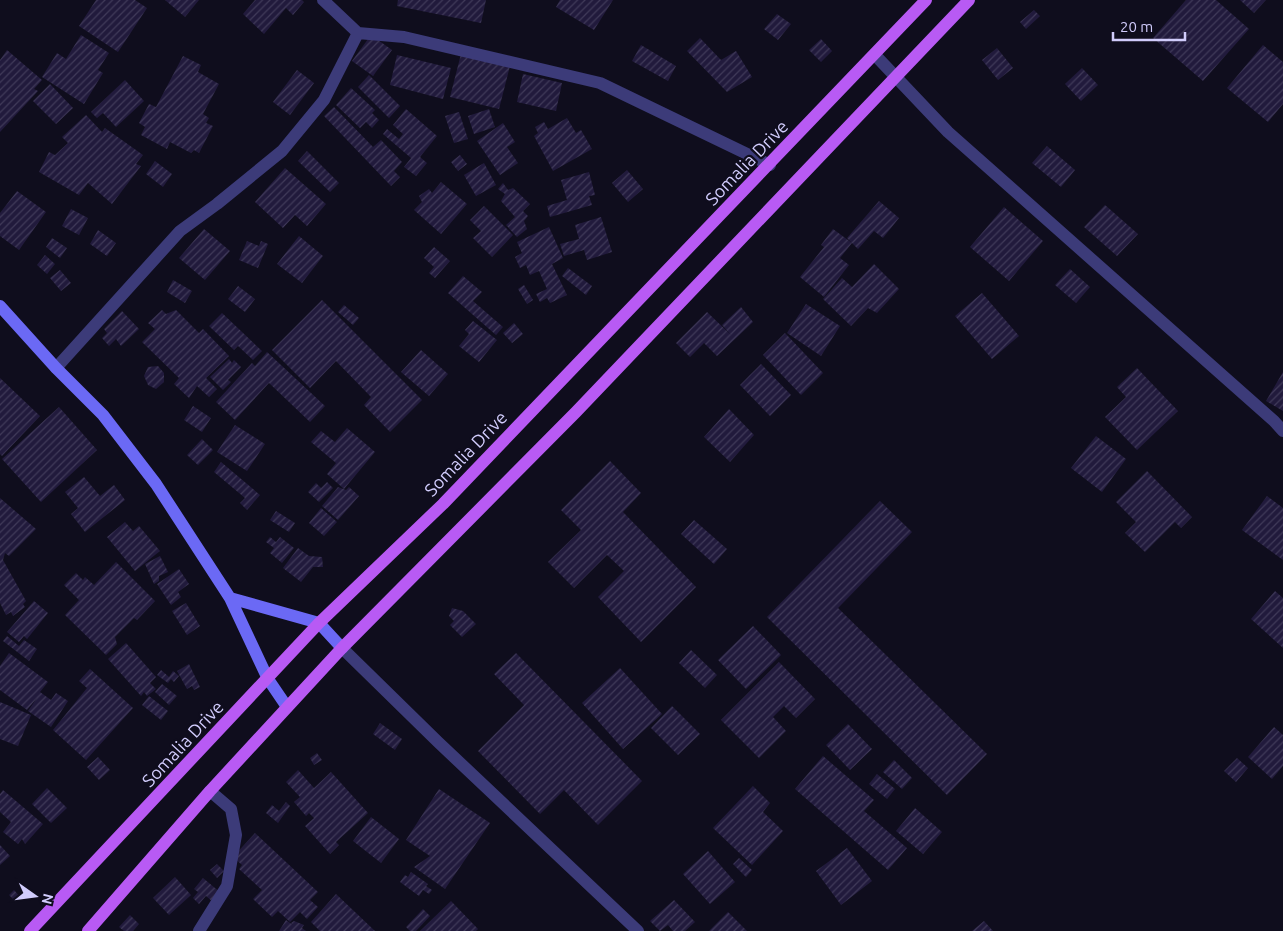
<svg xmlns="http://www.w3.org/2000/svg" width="1283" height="931" viewBox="0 0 1283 931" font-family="Ubuntu,sans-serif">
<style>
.building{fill:url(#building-hatch)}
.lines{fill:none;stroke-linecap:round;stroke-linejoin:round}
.street{stroke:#3c3b79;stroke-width:12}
.secondary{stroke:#6b69f5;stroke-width:12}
.primary{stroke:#b85af4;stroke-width:12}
.labels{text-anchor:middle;stroke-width:4.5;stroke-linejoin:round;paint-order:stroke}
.street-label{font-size:18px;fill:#d1ccfc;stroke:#0f0d1d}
</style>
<defs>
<pattern id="building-hatch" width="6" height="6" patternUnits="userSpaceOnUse" patternTransform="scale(1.25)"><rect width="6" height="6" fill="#211a3c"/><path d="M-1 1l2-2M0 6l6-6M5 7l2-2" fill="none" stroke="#403a59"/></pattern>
</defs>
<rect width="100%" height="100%" fill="#0f0d1d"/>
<path class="building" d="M96,0h39l12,8 -29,44 -39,-26z
M165,0h34l-14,17z
M255,0h47l2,2 -11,13 -7,-7 -22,26 -21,-20z
M398,0h88l-5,23 -84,-17z
M560,0h53l-19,30 -38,-23z
M1186,0h30l33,29 -46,52 -50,-43z
M1240,0h26l-12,13z
M1034,10l6,6 -14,13 -6,-7z
M777,14l14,10 -13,16 -14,-11z
M81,35l28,18 -11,17 5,3 -19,31 -42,-27 15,-24 9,6z
M371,35l21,15 -19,26 -21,-15z
M700,38l21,22 15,-9 16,26 -25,15 -40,-41z
M821,39l11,12 -11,11 -12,-12z
M641,45l35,21 -8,15 -36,-20z
M1263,45l20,17v42l-15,18 -41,-34z
M997,48l16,20 -15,12 -16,-20z
M7,50l35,30 -8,9 4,2 -38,41v-72z
M461,54l49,12 -11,43 -49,-12z
M397,55l54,13 -8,31 -53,-14z
M183,56l18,9 -3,7 21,12 -16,30 6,4 -3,5 7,3 -14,27 -5,-3 -3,3 -21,-11 -3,7 -26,-14 4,-8 -6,-4 10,-19 7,3z
M1082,68l16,17 -17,16 -16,-17z
M297,70l17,13 -24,32 -17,-13z
M523,74l39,9 -6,28 -39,-9z
M369,75l31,31 -11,12 -31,-31z
M125,80l19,21 -28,26 -13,-14 -6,5 -6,-6z
M50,84l23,24 -17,16 -23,-23z
M351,88l24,22 -3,3 7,7 -7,8 -6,-6 -6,6 -24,-23z
M334,107l39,40 8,-7 21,22 -8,9 6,6 -9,9 -67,-70z
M406,109l31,27 -17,21 7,6 -11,13 -12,-9 7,-9 -28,-24 4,-5 12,10 4,-5 -10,-9z
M489,109l6,18 -21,7 -6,-18z
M459,112l9,27 -14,4 -9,-27z
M86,115l16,17 3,-4 38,27 -7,9 5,2 -29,38 -24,-21 -9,12 -40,-23 10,-20 6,3 13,-12 -6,-6z
M567,118l9,15 5,-3 11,19 -39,22 -19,-35 4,-3 -3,-6 9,-5 4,7z
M503,123l12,19 -8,5 11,16 -18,12 -23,-34z
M1047,146l28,24 -14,17 -29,-24z
M307,151l32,32 -9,9 -32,-31z
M460,155l7,9 -9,7 -7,-9z
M155,161l17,13 -9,13 -17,-13z
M484,163l12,22 -20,11 -12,-21z
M285,168l41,36 -19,22 -12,-11 -12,13 -28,-26z
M627,170l16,19 -15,13 -16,-19z
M589,172l6,23 -6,1 3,9 -42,12 -3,-11 20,-6 -6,-20z
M441,182l26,22 -26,30 -27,-24 8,-8 -3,-6 10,-7 3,4z
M503,183l5,7 5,-2 17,16 -7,7 5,5 -4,5 3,8 -10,8 -11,-12 9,-8 -14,-16 4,-7 -7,-5z
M17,191l29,21 -27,38 -19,-14v-23z
M879,201l20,17 -16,20 -9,-7 -16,18 -6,-6 -12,15 9,7 -25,32 -24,-20 24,-30 -3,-2 12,-16 19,14 -5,-5z
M1105,205l33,29 -21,22 -33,-29z
M484,206l29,29 -21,22 -19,-19 8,-7 -11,-11z
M1004,207l39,34 -34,40 -39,-34z
M71,209l17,9 -9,17 -17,-9z
M601,217l11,35 -25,8 -3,-10 -20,6 -4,-12 19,-5 -4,-14z
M549,227l14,31 -11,6 15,31 -17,8 -3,-5 -7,4 -4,-8 11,-5 -8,-18 -9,4 -4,-10 -6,3 -5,-11 7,-4 -5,-11z
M204,229l26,22 -25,29 -26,-22z
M98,230l18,13 -9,13 -17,-12z
M299,236l24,20 -21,27 -25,-19z
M52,238l15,10 -7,10 -14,-11z
M247,241l12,5 2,-5 7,3 -10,24 -19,-8z
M434,247l16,14 -15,17 -6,-5 5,-6 -10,-9z
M45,255l10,9 -8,10 -10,-9z
M874,264l25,25 -22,24 -9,-5 -17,18 -28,-27 19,-21 10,9z
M568,268l24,18 -6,9 -24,-19z
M1070,269l20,18 -14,16 -21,-18z
M60,270l11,13 -10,8 -11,-13z
M463,276l19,16 -9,9 30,26 -7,8 -48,-42z
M173,280l19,11 -7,12 -18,-11z
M524,285l9,15 -6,4 -9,-15z
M238,286l17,13 -10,13 -17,-13z
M982,293l37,43 -27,23 -37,-43z
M322,300l100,100 -32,32 -26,-27 7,-8 -35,-36 -26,27 -38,-38z
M806,304l34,22 -19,30 -34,-23z
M344,305l15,13 -6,7 -15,-13z
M741,307l12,15 -36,34 -13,-13 -14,14 -14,-14 31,-31 24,23 -9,-10z
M162,310l4,4 10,-4 23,23 4,-4 26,27 -23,22 11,11 -8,8 -12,-11 -8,12 -15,-14 5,-6 -37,-36 13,-13 -7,-6z
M122,311l17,18 -18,17 -5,-7 -7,7 -7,-8 5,-5 -3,-4z
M222,313l40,38 -9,9 -15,-14 -4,4 -25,-24z
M473,321l24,19 -18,22 -20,-16 10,-12 -4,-4z
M514,323l9,11 -11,9 -9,-10z
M785,333l38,40 -22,22 -38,-40z
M421,350l27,24 -19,22 -28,-24z
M267,352l58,54 -15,16 -41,-39 -34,37 -19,-18 36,-39 3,3z
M229,359l3,4 2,-3 7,7 -13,13 3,2 -8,8 -13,-13z
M761,364l30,31 -21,21 -30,-31z
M158,366l6,7v9l-8,7 -8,-4 -4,-9 4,-9z
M1137,368l41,43 -41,39 -32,-33 21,-20 -9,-10z
M1283,372v39l-17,-10z
M0,378l40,38 -38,40 -2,-2z
M193,406l18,12 -9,14 -18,-12z
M59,407l38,43 -56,52 -39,-43z
M729,409l25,26 -24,27 -26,-25z
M235,425l30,19 -18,27 -30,-19z
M347,428l28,24 -31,37 -17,-15 9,-11 -25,-21 10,-11 14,11z
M1096,436l30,23 -24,33 -31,-24z
M202,439l11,11 -15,15 -11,-10z
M610,461l31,32 -18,19 73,75 -55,55 -43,-45 26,-26 -17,-16 -33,33 -26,-26 33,-32 -20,-20z
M221,462l39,33 -13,15 -7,-7 5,-5 -31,-26z
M1147,471l45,46 -11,11 -6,-6 -30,30 -20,-19 11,-11 -20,-20z
M84,477l16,19 14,-11 11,15 -40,32 -14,-18 7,-6 -13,-16z
M327,482l6,6 -14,14 -11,-10 8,-9 5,5z
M338,487l8,3 3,-3 10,9 -21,24 -16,-14z
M1267,496l16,12v52l-41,-30z
M0,498l36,31 -27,27 -4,-3 -2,7 23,41 -3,3 2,3 -12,9 -2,-4 -5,3 -6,-12z
M880,501l32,31 -74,76 149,146 -40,41 -180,-178z
M321,508l16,14 -13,14 -15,-13z
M276,511l19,12 -6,9 -19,-12z
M694,520l33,29 -13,15 -33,-30z
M125,522l8,9 6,-5 21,25 -25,20 -28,-34z
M270,537l6,5 4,-5 14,11 -12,15 -12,-10 4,-5 -8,-6z
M298,548l11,8 13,1 1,10h-10l-12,15 -18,-14z
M160,556l8,16 -9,4v5l-5,3 -9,-20z
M116,562l39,39 -18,19 -3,-2 -19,19 2,7 -11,11 -41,-40 14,-15 -15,-15 12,-12 7,7 2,-3 9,8z
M179,569l10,15 -11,8 3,5 -10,8 -14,-21z
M1275,591l8,7v50l-32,-29z
M34,601l14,12 -21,26 -3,-3 -5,6 -12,-10z
M186,603l14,23 -13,9 -15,-24z
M452,608l11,3 13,13 -14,13 -12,-12 4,-4 -5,-5z
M753,626l28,29 -35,34 -28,-29z
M7,636l12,10 5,-6 13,9 -8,12 -26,-20z
M126,643l30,34 -6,6 6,6 -9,7 -3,-4 -3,4 -33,-37z
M691,650l26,25 -12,13 -26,-25z
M9,653l39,29 -8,10 11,8 5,-7 12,8 -17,26 -23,-16 9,-13 -10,12 -27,-20v-24z
M516,653l126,128 -44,44 -34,-35 -24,24 -62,-63 46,-46 -30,-31z
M779,662l36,37 -19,19 -12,-12 -11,11 13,14 -27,27 -38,-38z
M189,664l11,23 -6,3 -2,-4 -5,3 -10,-18z
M620,668l42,46 -39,35 -41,-46z
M90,669l43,39 -47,52 -33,-30 34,-42 -8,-7z
M161,670l8,7 4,-6 6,5 -5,6 -3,-3 -3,4 -11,-8z
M162,684l15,12 -8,9 -14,-13z
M149,696l19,15 -7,9 -19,-15z
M0,702l31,13 -13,31 -18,-7z
M672,706l28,28 -22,21 -27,-27z
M380,723l22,16 -7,11 -22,-16z
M848,724l24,25 -22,21 -24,-25z
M1274,727l9,8v31l-11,13 -24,-22z
M317,753l5,7 -8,5 -4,-7z
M823,756l51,44 -10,11 43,37 -19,22 -93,-81z
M98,757l12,13 -11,10 -12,-13z
M1237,758l11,10 -12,14 -12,-11z
M894,760l18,18 -10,11 -19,-17z
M298,770l16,18 17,-16 37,41 -32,29 3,3 -9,9 -25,-28 9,-8 -5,-5 -3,3 -12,-14 6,-5 -14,-15z
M877,774l18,15 -8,10 -18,-15z
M753,786l17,17 -7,9 20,19 -31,34 -39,-37z
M47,788l20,20 -16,15 -19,-19z
M439,789l51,34 -45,66 -31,-22 16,-11 -24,-16z
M3,790l40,34 -18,20 -3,-5 -4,5 -15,-12 8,-10 -11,-10v-18z
M286,802l4,4 -12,17 -12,-10 6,-8 7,6z
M915,808l27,24 -19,22 -27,-23z
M371,817l28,22 -18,24 -28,-22z
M255,833l63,59 -8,8 8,7 -11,12 -7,-7 -10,10 -12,-11 -6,6 -19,-18 9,-9 -23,-21 3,-4 -9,-8z
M0,845l10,11 -10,9z
M847,848l25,33 -31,24 -25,-34z
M708,851l27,31 -25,22 -27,-30z
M739,858l13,12 -6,7 -13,-13z
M217,864l7,7 -7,7 -7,-8z
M411,872l17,12 -2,2 6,4 -3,4 -6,-4 -4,6 -19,-14 5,-7 3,2z
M175,877l16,18 -22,20 -16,-17z
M203,878l18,15 -8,9 -7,-6 -7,8 -6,-6 5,-6 -4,-3z
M14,890l7,8 -5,4 -7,-7z
M336,894l39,37h-55l-9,-9z
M674,900l21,22 -10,9h-12l-5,-6 -8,6 -10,-10z
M451,901l27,28 -2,2h-56z
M423,909l7,7 -14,15h-6l-4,-4z
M728,912l19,19h-38z
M130,915l9,9 -6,7h-9l-5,-4z
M286,920l7,5 -2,-2 3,-2 10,4 -2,3 4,3h-27z
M984,921l9,10h-21z"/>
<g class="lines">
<path class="street" d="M323,0l35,33 46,4 196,46 170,82
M875,55l73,77 326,289 9,10
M56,368l124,-137 37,-27 65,-53 42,-51 34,-67
M342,648l96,94 200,189
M199,931l28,-45 9,-51 -5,-26 -21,-18"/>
<path class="secondary" d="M0,306l56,62 47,47 53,69 74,114 38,81 19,28
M230,598l89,25 23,25"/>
<path class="primary" d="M30,931l289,-308 124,-119 483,-504
M88,931l122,-140 132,-143 234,-236 393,-412"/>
</g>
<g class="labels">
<g class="street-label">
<text transform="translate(747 163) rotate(-46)" y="6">Somalia Drive</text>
<text transform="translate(466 454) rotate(-46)" y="6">Somalia Drive</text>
<text transform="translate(183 744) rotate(-47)" y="6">Somalia Drive</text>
</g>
</g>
<g transform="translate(35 896) rotate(104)" stroke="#0f0d1d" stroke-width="4" paint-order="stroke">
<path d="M0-4L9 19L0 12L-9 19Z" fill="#d1ccfc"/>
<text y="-8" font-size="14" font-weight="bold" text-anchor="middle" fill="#d1ccfc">N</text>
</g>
<path d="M1113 32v8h72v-8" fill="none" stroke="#d1ccfc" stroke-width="2.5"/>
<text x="1120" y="32" font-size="15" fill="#d1ccfc" stroke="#0f0d1d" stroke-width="4" paint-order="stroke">20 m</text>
</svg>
